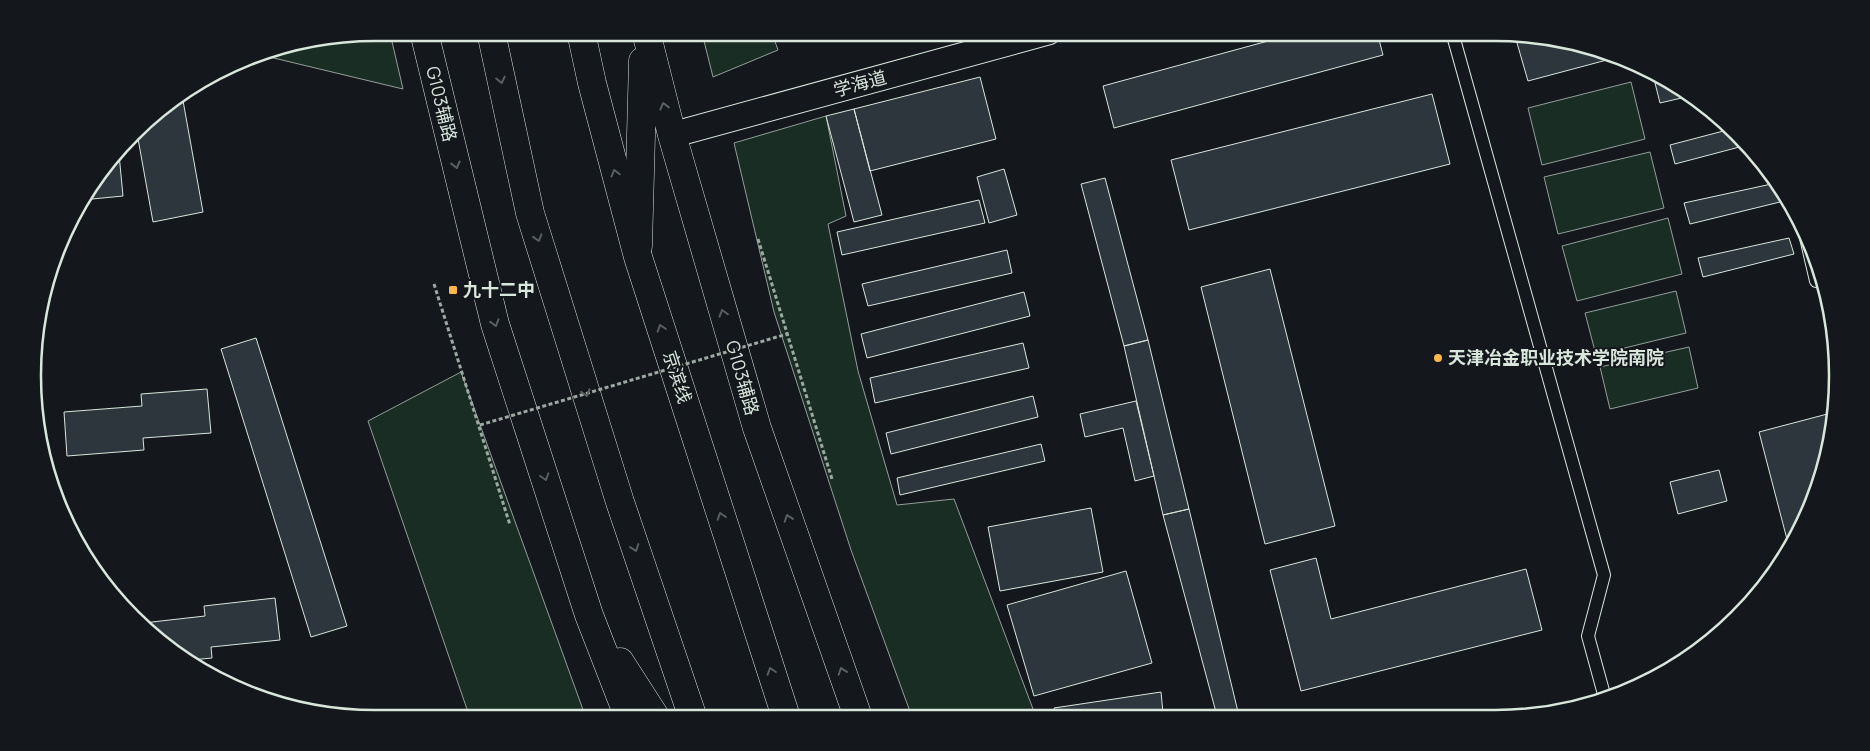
<svg xmlns="http://www.w3.org/2000/svg" width="1870" height="751" viewBox="0 0 1870 751" font-family="Manrope,'Noto Sans SC',sans-serif">
<style>
.green{fill:#1a2d24;stroke:#939e99}
.building{fill:#2c363c;stroke:#d8e6dc}
.lines{fill:none;stroke-linecap:round;stroke-linejoin:round}
.lane-casing{stroke:#d8e6dc;stroke-width:14}
.street-casing{stroke:#d8e6dc;stroke-width:27}
.secondary-casing{stroke:#d8e6dc;stroke-width:29}
.highway-casing{stroke:#d8e6dc;stroke-width:29}
.path{stroke:#9da8a2;stroke-width:3;stroke-dasharray:4 2.5;stroke-linecap:butt}
.lane{stroke:#14181c;stroke-width:12}
.street{stroke:#14181c;stroke-width:25}
.secondary{stroke:#14181c;stroke-width:28}
.highway{stroke:#14181c;stroke-width:28}
.path-bridge{stroke:#9da8a2;stroke-width:3;stroke-dasharray:4 2.5;stroke-linecap:butt}
.oneway{stroke:#59605f}
.poi-dot{fill:#ffb74d;stroke:#14181c;stroke-width:2}
.labels{text-anchor:middle;stroke-width:4;stroke-linejoin:round;paint-order:stroke}
.street-label{font-size:18px;fill:#d8e6dc;stroke:#14181c}
.poi-label{font-size:18px;font-weight:bold;fill:#d8e6dc;stroke:#14181c;text-anchor:start}
.rim{fill:none;stroke:#d8e6dc;stroke-width:2.5}
</style>
<rect width="100%" height="100%" fill="#14181c"/>
<path class="green" d="M375,33h15l13,56 -146,-35 8,-3z
M702,33h70l6,17 -65,27z
M1631,82l14,57 -103,26 -14,-57z
M826,116l20,100 -18,8 30,147 39,134 57,-6 82,218h-124l-61,-167 -77,-238 -40,-169z
M1650,152l14,56 -106,26 -14,-57z
M1668,218l14,56 -105,27 -15,-55z
M1676,291l10,42 -90,22 -11,-42z
M1689,347l9,41 -88,21 -10,-42z
M461,372l125,346h-116l-102,-297z"/>
<path class="building" d="M1301,32h76l6,23 -269,73 -11,-42z
M1515,36l89,15 14,6 -90,24z
M980,77l16,62 -126,32 -16,-62z
M1668,80l22,16 -30,7 -5,-20z
M1432,94l18,70 -261,66 -18,-70z
M182,95l21,117 -50,10 -16,-89 13,-16z
M854,109l28,106 -28,7 -28,-106z
M1731,129l16,16 -72,19 -5,-19z
M119,154l4,42 -41,4z
M1004,169l13,46 -28,8 -12,-46z
M1105,178l43,162 -24,6 -43,-162z
M1776,183l4,19 -90,22 -6,-21z
M979,200l6,23 -143,32 -5,-23z
M1789,238l5,16 -91,23 -5,-19z
M1007,250l5,23 -144,33 -6,-22z
M1270,269l65,257 -70,18 -64,-257z
M1024,292l6,24 -163,42 -6,-24z
M256,338l91,288 -36,11 -90,-288z
M1148,340l41,169 -26,6 -39,-169z
M1023,343l6,25 -154,35 -5,-25z
M207,389l4,44 -68,5 1,12 -77,6 -3,-44 78,-6 -1,-12z
M1033,396l5,21 -147,37 -5,-21z
M1136,401l18,75 -19,5 -12,-53 -38,9 -5,-23z
M1835,412v8l-16,65 -30,62 -30,-115z
M1041,444l4,17 -145,34 -3,-17z
M1719,470l8,31 -49,13 -8,-32z
M1091,508l12,64 -103,19 -12,-64z
M1189,509l50,207h-22l-54,-201z
M1316,558l15,61 195,-50 16,61 -241,61 -31,-121z
M1126,571l26,92 -118,33 -27,-91z
M275,598l5,42 -69,7 1,11 -21,2 -25,-13 -23,-24 62,-7 -1,-10z
M1161,692l2,21 -21,4h-86l-2,-9z
M1168,711l1,5 -23,1 17,-4z"/>
<g class="lines">
<defs>
<path id="lane" d="M1452,32l152,543 -16,61 17,62
M1803,225l13,56"/>
<path id="street" d="M672,135l376,-103"/>
<path id="secondary" d="M424,32l71,292 94,291 40,103
M646,32l26,103 85,293 101,289
M638,246l5,-185
M620,662l36,56"/>
<path id="highway" d="M491,32l39,181 90,289 73,216
M581,32l11,51 46,174 148,460"/>
</defs>
<use href="#lane" class="lane-casing"/>
<use href="#street" class="street-casing"/>
<use href="#secondary" class="secondary-casing"/>
<use href="#highway" class="highway-casing"/>
<path class="path" d="M1392,32l2,7 22,-7
M758,239l74,240
M434,284l76,241"/>
<use href="#lane" class="lane"/>
<use href="#street" class="street"/>
<use href="#secondary" class="secondary"/>
<use href="#highway" class="highway"/>
<path class="path-bridge" d="M480,425l307,-91"/>
</g>
<defs><path id="oneway-chevron" d="M-2-3.5L2.5 0L-2 3.5" fill="none" stroke-width="1.6" stroke-linecap="round" stroke-linejoin="round" transform="scale(1.25)"/></defs>
<g class="oneway">
<use href="#oneway-chevron" transform="translate(501 80) rotate(78)"/>
<use href="#oneway-chevron" transform="translate(664 106) rotate(-104)"/>
<use href="#oneway-chevron" transform="translate(456 165) rotate(76)"/>
<use href="#oneway-chevron" transform="translate(615 173) rotate(-105)"/>
<use href="#oneway-chevron" transform="translate(538 238) rotate(73)"/>
<use href="#oneway-chevron" transform="translate(723 313) rotate(-106)"/>
<use href="#oneway-chevron" transform="translate(495 323) rotate(74)"/>
<use href="#oneway-chevron" transform="translate(661 328) rotate(-108)"/>
<use href="#oneway-chevron" transform="translate(586 393) rotate(73)"/>
<use href="#oneway-chevron" transform="translate(545 477) rotate(72)"/>
<use href="#oneway-chevron" transform="translate(721 516) rotate(-108)"/>
<use href="#oneway-chevron" transform="translate(788 518) rotate(-109)"/>
<use href="#oneway-chevron" transform="translate(635 548) rotate(71)"/>
<use href="#oneway-chevron" transform="translate(771 671) rotate(-108)"/>
<use href="#oneway-chevron" transform="translate(842 671) rotate(-109)"/>
</g>
<g class="poi-dot">
<rect x="448" y="285" width="10" height="10" rx="2.5"/>
<circle cx="1438" cy="358" r="5"/>
</g>
<g class="labels">
<g class="street-label">
<text transform="translate(860 84) rotate(-15)" y="6">学海道</text>
<text transform="translate(441 104) rotate(76)" y="6">G103辅路</text>
<text transform="translate(677 377) rotate(72)" y="6">京滨线</text>
<text transform="translate(742 378) rotate(74)" y="6">G103辅路</text>
</g>
<g class="poi-label">
<text x="463" y="296">九十二中</text>
<text x="1448" y="364">天津冶金职业技术学院南院</text>
</g>
</g>
<path d="M0 0H1870V751H0ZM375 41H1495A334 334 0 0 1 1829 375V376A334 334 0 0 1 1495 710H375A334 334 0 0 1 41 376V375A334 334 0 0 1 375 41Z" fill="#14181c" fill-rule="evenodd"/>
<path class="rim" d="M375 41H1495A334 334 0 0 1 1829 375V376A334 334 0 0 1 1495 710H375A334 334 0 0 1 41 376V375A334 334 0 0 1 375 41Z"/>
</svg>
